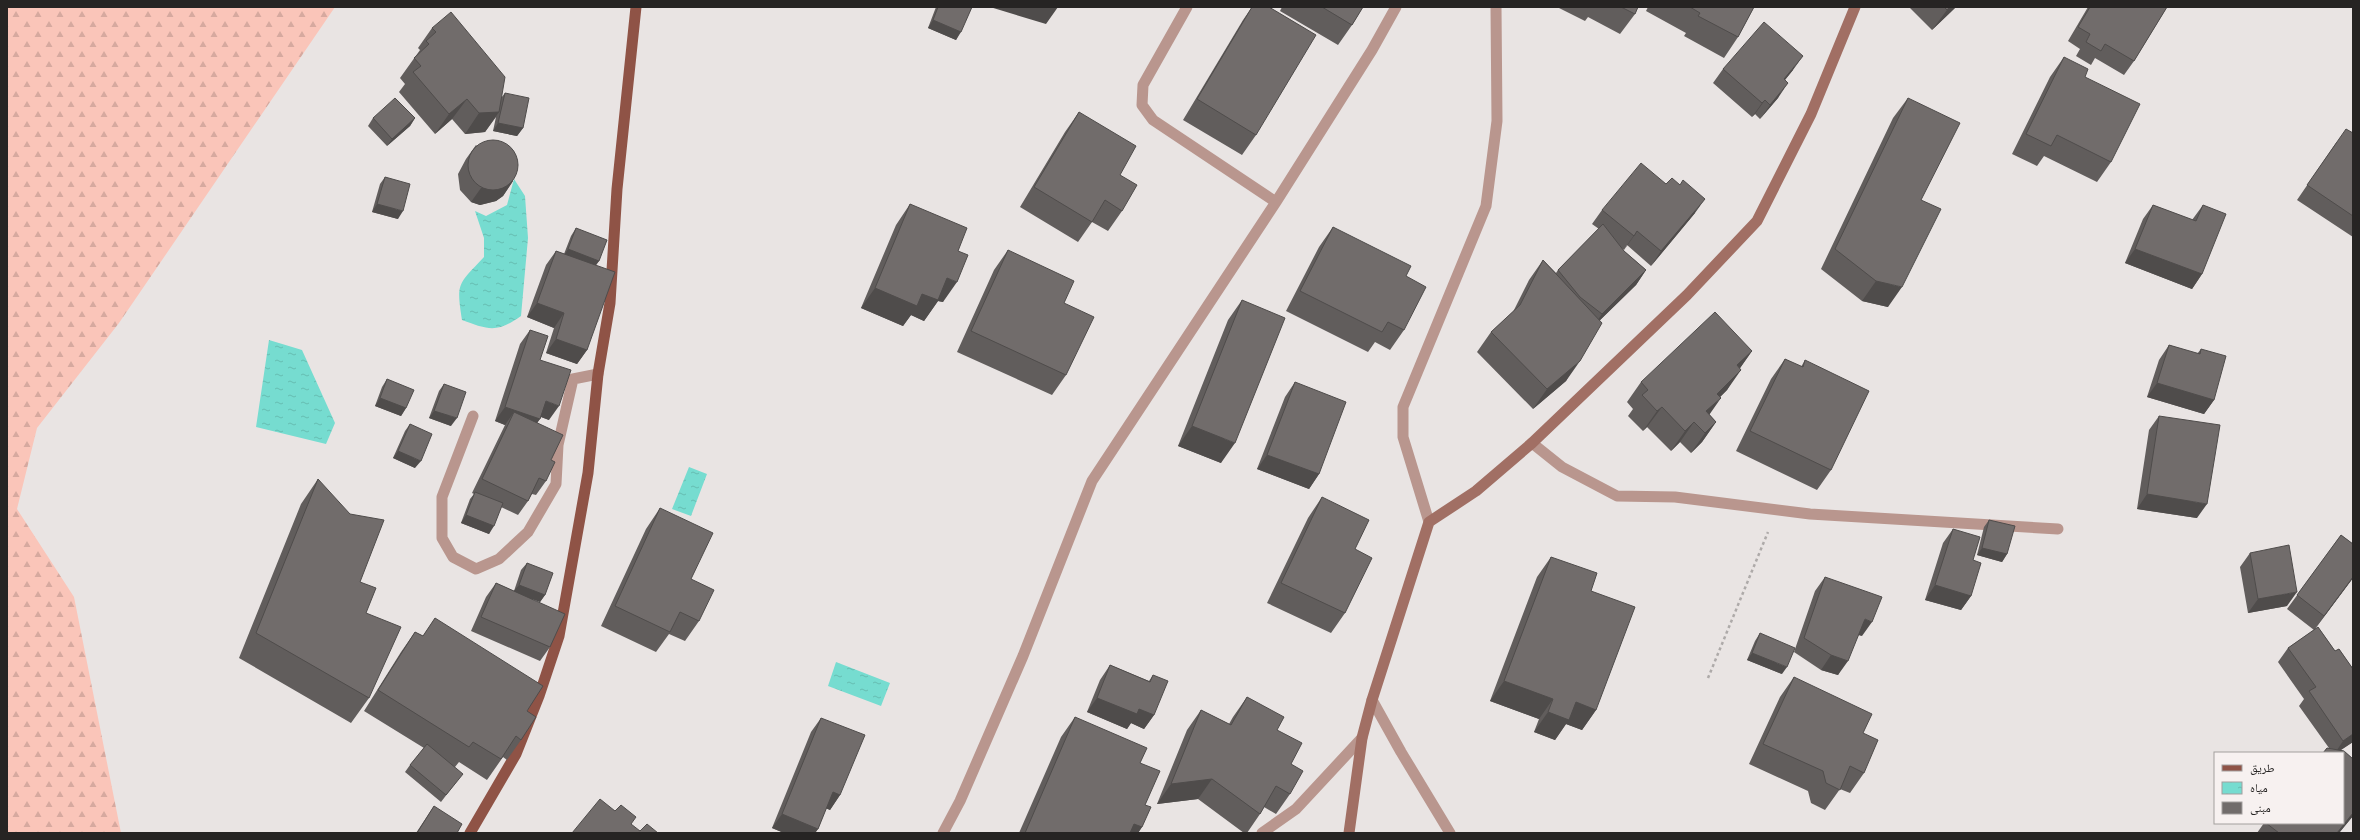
<svg xmlns="http://www.w3.org/2000/svg" width="2360" height="840" viewBox="0 0 2360 840" font-family="'Public Sans','Noto Naskh Arabic',sans-serif">
<style>
.forest{fill:url(#forest-firs)}
.water{fill:url(#water-ripples)}
.lines{fill:none;stroke-linecap:round;stroke-linejoin:round}
.path{stroke:#aeaaa9;stroke-width:2.5;stroke-dasharray:3 3;stroke-linecap:butt}
.service{stroke:#b9968e;stroke-width:11}
.minor{stroke:#b9968e;stroke-width:11}
.secondary{stroke:#a16f64;stroke-width:11}
.primary{stroke:#8f5346;stroke-width:11}
.wall{fill:#615d5c}
.shaded-wall{fill:#4f4c4b}
.building{fill:#716c6b;stroke:#4f4c4b}
</style>
<defs>
<pattern id="forest-firs" width="22" height="20" patternUnits="userSpaceOnUse"><rect width="22" height="20" fill="#fac5b9"/><path d="M5 1l3.5 6h-7zM16 11l3.5 6h-7z" fill="#d6a99f"/></pattern>
<pattern id="water-ripples" width="26" height="14" patternUnits="userSpaceOnUse"><rect width="26" height="14" fill="#76dcd0"/><path d="M2 4q2-2 4 0t4 0M15 11q2-2 4 0t4 0" fill="none" stroke="#66bdb2"/></pattern>
</defs>
<rect width="100%" height="100%" fill="#e9e4e3"/>
<path class="forest" d="M7,7h328l-216,316 -82,105 -20,81 57,88 47,236h-114z"/>
<path class="water" d="M514,179l11,17 3,42 -7,78c-24,17 -32,14 -59,4 -6,-38 -4,-35 22,-63v-19l-9,-27 11,5 21,-11z
M269,340l33,10 33,73 -9,21 -70,-17z
M689,467l18,7 -16,42 -19,-7z
M836,662l54,21 -9,23 -53,-20z"/>
<g class="lines">
<path class="path" d="M1708,678l60,-146"/>
<path class="service" d="M473,416l-31,81v41l11,19 23,12 23,-10 29,-27 28,-48 2,-39 15,-66 25,-5"/>
<path class="minor" d="M1187,7l-44,78 -1,20 11,15 123,82
M1532,443l30,24 55,29 58,1 135,17 248,15
M1429,522l-26,-85v-30l83,-201 11,-85 -1,-114
M1372,700l29,52 49,81
M943,833l17,-32 63,-145 69,-175 184,-279 96,-152 24,-43
M1262,833l34,-24 66,-71"/>
<path class="secondary" d="M1349,833l13,-95 10,-38 57,-178 47,-31 56,-48 155,-148 70,-74 54,-107 44,-107"/>
<path class="primary" d="M470,833l46,-79 23,-58 20,-60 29,-163 10,-99 12,-71 7,-114 19,-182"/>
</g>
<path class="wall" d="M936,7h36l-16,33 -28,-12z
M1252,7h17l-13,128 -14,20 -59,-35 60,-100z
M1282,7h81l-11,18 -14,20 -58,-34z
M1557,7h81l-3,7 -15,20 -32,-17 -3,4z
M1648,7h106l-16,30 -14,21 -40,-22 2,-3 -40,-22z
M1909,7h47l-24,23z
M2088,7h79l-33,54 -10,14 -29,-17 -4,7 -15,-9 4,-7 -12,-8z
M432,28l69,70 4,-5 18,35 -6,8 -24,-5 3,-14 -11,15 -20,2 -13,-15 -17,15 -36,-42 6,-8 -5,-6 20,-28 -2,-2z
M2064,57l21,20 26,85 -14,20 -53,-26 -7,10 -25,-12 38,-77z
M1723,69l70,1 -8,10 -7,18 -18,21 -5,-5 -3,3 -39,-34z
M1908,98l-20,209 -26,-6 -41,-32 72,-151z
M1079,112l41,63 2,36 -14,20 -16,-9 -14,20 -58,-35 45,-75z
M373,118h42l-5,8 -23,20 -19,-20z
M2353,133v104l-56,-37 39,-57z
M476,145l37,36 -10,15 -7,5 -16,4 -9,-3 -11,-12 -2,-16 8,-15z
M385,177l13,42 -26,-7 8,-28z
M910,204l48,47 -15,51 -5,-1 -14,20 -13,-6 -8,11 -42,-18 35,-83z
M2153,205l39,15 11,-15 -1,69 -10,15 -67,-26 18,-44z
M1602,210l93,3 -44,53 -24,-21 -3,5 -3,-2 3,3 22,19 -10,15 -37,36 -33,60 -33,28 -56,-57 14,-20 22,-20 16,-32 14,-20 13,13 2,-3 41,-41 -7,-5z
M1333,227l73,49 -2,54 -14,20 -15,-8 -7,10 -82,-41 33,-64z
M576,228l23,33 -3,4 -9,85 -10,14 -31,-11 8,-25 -27,-11 19,-52 10,-14 8,3 7,-18z
M1008,250l58,125 -14,20 -95,-43 37,-82z
M1242,300l-21,163 -43,-17 50,-126z
M530,330l10,30 9,60 -8,-3 -4,6 14,37 -5,21 -10,14 -4,-1 -4,7 -10,14 -17,-8 -12,27 -28,-11 9,-24 4,-5 -2,-1 33,-68 -10,-4 25,-77z
M2169,345l28,9 4,-5 13,51 -10,14 -57,-17 12,-37z
M1752,351l-12,17 -13,22 -7,7 -11,17 7,8 -14,20 -11,11 -11,-11 -9,9 -24,-24 -4,4 -15,-15 5,-7 -6,-7 14,-20z
M1785,359l16,8 4,-7 26,110 -14,20 -81,-39 35,-72z
M387,379l19,29 -5,8 -26,-10 7,-19z
M1295,382l24,92 -10,15 -52,-20 28,-72z
M444,384l7,42 -22,-8 10,-27z
M2159,416l38,102 -60,-9 12,-79z
M410,424l5,44 -22,-10 12,-27z
M318,479l48,134 3,85 -18,25 -112,-65 62,-154z
M1322,497l33,52 -10,64 -14,20 -64,-30 41,-85z
M660,508l31,71 8,42 -14,20 -16,-7 -13,18 -55,-26 45,-97z
M1989,520l18,34 -5,8 -25,-7 7,-28z
M1953,529l20,31 -2,36 -10,14 -36,-10 18,-57z
M2341,535l12,9v34l-38,51 3,-2 17,24 4,-2 14,20v73l-12,8 3,1 9,8v57l-14,17h-82l7,-10h79v-70h-20l4,-5h2l-30,-42 5,-7 -26,-37 10,-14 26,-18 -27,-21z
M2250,553l37,53 -39,7 -8,-46z
M1551,557l40,34 5,119 -14,20 -16,-6 -11,16 -21,-8 5,-13 -49,-18 47,-124z
M527,563l18,32 -5,7 -7,-3 17,48 -10,14 -69,-30 15,-34 10,-14 18,8 7,-21z
M1825,577l37,59 -4,-1 -20,40 -17,-5 -27,-18 21,-61z
M435,618l92,93 -6,29 -14,20 -4,-3 -16,23 -28,-18 -4,5 2,14 -16,21 -36,-30 5,-7 14,-17 -60,-37 37,-59 14,-20 8,4z
M1760,633l22,41 -35,-14 8,-19z
M1110,665l39,16 4,-6 1,40 -10,14 -13,-6 -4,6 -40,-17 13,-32z
M1794,677l69,56 1,40 -14,20 -10,-4 -15,21 -14,-7 -3,-12 -59,-27 31,-67z
M1247,697l30,33 14,34 -1,30 -14,20 -12,-7 -4,7 -13,19h-3l-46,-34 -41,5 30,-74 14,-20 28,14 4,-7z
M1075,717l65,46 5,42 -3,22 -4,6h-119l42,-96z
M821,718l19,77 -10,15 -4,-2 -8,21 -3,4h-31l-12,-5 39,-96z
M434,806l23,27h-41z"/>
<path class="shaded-wall" d="M990,7h68l-12,17z
M1950,7h6l-24,23 15,-20z
M933,20l28,12 -5,8 -28,-12z
M1803,56l-10,14 -19,23 10,-14z
M1788,83l-10,15 -18,21 10,-14z
M467,99l-15,20 -17,15 14,-20z
M1765,100l-10,14 -3,3 10,-14z
M499,112l-14,20 -20,2 14,-21z
M415,118l-5,8 -23,20 5,-7z
M498,123l25,5 -6,8 -24,-5z
M513,181l-10,15 -7,5 -16,4 -9,-3 10,-14z
M1705,199l-10,14 -44,53 10,-15z
M377,204l26,7 -5,8 -26,-7z
M1637,231l-10,14 -3,5 10,-14z
M568,249l31,12 -6,8 -30,-12z
M2135,249l67,25 -10,15 -67,-26z
M1646,270l-10,15 -44,43 10,-14z
M947,278l10,4 -14,20 -5,-1 -14,20 -13,-6 -8,11 -42,-18 14,-20z
M1876,281l26,6 -14,20 -26,-6z
M537,303l27,10 -10,15 -27,-11z
M556,339l31,11 -10,14 -31,-11z
M1752,351l-14,20 -1,-6z
M1580,361l-14,20 -33,28 14,-20z
M1741,370l-14,20 -24,24 14,-20z
M2157,383l57,17 -10,14 -57,-17z
M380,398l26,10 -5,8 -26,-10z
M1721,398l-14,20 -1,-7z
M546,401l13,5 -10,14 -13,-5z
M505,407l35,12 -10,14 -16,-21 -9,13 -10,-4z
M1662,407l-15,20 -4,4 14,-20z
M434,411l23,7 -6,8 -22,-8z
M1694,422l-14,20 -9,9 14,-20z
M1716,422l-14,20 -11,11 14,-20z
M1192,426l43,17 -14,20 -43,-17z
M398,451l23,10 -6,7 -22,-10z
M1267,455l52,19 -10,15 -52,-20z
M2147,494l60,10 -10,14 -60,-9z
M466,515l28,11 -5,8 -28,-11z
M1982,548l25,6 -5,8 -25,-7z
M2353,577v1l-39,52 10,-14z
M519,585l26,10 -5,7 -27,-10z
M1935,585l36,11 -10,14 -36,-10z
M2297,592l-10,14 -39,7 10,-14z
M1865,619l7,3 -10,14 -7,-3z
M1752,653l35,14 -5,7 -35,-14z
M1831,655l17,6 -10,14 -17,-5z
M1504,681l49,18 -14,20 -49,-18z
M1097,698l42,11 15,6 -10,14 -13,-6 -4,6 -40,-17z
M1576,702l20,8 -14,20 -16,-6 -11,16 -21,-8 14,-20z
M2353,734v8l-17,11h-1l8,-12z
M1212,779l-14,20 -41,5 14,-20z
M833,792l7,3 -10,15 -7,-3z
M2353,813v3l-14,17h-2z
M782,814l36,15 -3,4h-31l-12,-5z
M1134,824l8,3 -4,6h-10z"/>
<path class="building" d="M938,7h34l-11,25 -28,-12z
M1252,7h17l47,28 -60,100 -59,-36z
M1322,7h41l-11,18z
M1621,7h17l-3,7z
M1690,7h64l-16,30 -40,-21 2,-3z
M1944,7h6l-3,3z
M2090,7h77l-33,54 -29,-17 -4,7 -15,-9 4,-8 -12,-7z
M451,12l54,65 -6,35 -20,1 -12,-14 -18,15 -36,-42 8,-6 -7,-8 15,-14 -3,-3 10,-9 -4,-4z
M1764,22l39,34 -19,23 4,4 -18,22 -5,-5 -3,3 -39,-34z
M2064,57l24,12 -3,8 55,27 -29,58 -54,-27 -6,11 -25,-12z
M505,93l24,5 -6,30 -25,-5z
M395,98l20,20 -23,21 -19,-21z
M1908,98l52,25 -39,77 20,9 -39,78 -26,-6 -41,-32z
M1079,112l57,34 -16,29 17,10 -15,26 -17,-11 -13,22 -58,-35z
M2346,129l7,4v83l-46,-31z
M468 165a25 25 0 1 1 50 0a25 25 0 1 1-50 0Z
M1641,163l25,21 6,-6 8,7 3,-5 22,19 -44,52 -24,-20 -3,5 -32,-26z
M385,177l25,7 -7,27 -26,-7z
M910,204l57,24 -9,23 10,4 -11,27 -10,-4 -9,22 -16,-6 -5,12 -42,-18z
M2153,205l43,16 7,-16 23,9 -24,60 -67,-25z
M1603,224l21,27 22,19 -44,44 -22,-17 -22,-27z
M1333,227l78,39 -5,10 20,11 -22,43 -16,-8 -6,10 -82,-41z
M576,228l31,12 -8,21 -31,-12z
M1008,250l66,31 -10,22 30,14 -28,58 -95,-44z
M556,251l59,21 -28,78 -31,-11 8,-26 -27,-10z
M1543,260l59,63 -22,38 -33,28 -56,-57 29,-27z
M1242,300l43,18 -50,125 -43,-17z
M1715,312l37,39 -15,14 4,5 -24,24 4,4 -15,13 10,11 -11,11 -11,-11 -9,9 -23,-24 -5,4 -15,-16 6,-5 -7,-8z
M530,330l18,6 -8,24 31,10 -12,36 -13,-5 -6,18 -35,-12z
M2169,345l31,9 1,-5 25,7 -12,44 -57,-17z
M1785,359l18,8 2,-7 64,31 -38,79 -81,-39z
M387,379l27,11 -8,18 -26,-10z
M1295,382l51,20 -27,72 -52,-19z
M444,384l22,8 -9,26 -23,-7z
M514,412l49,23 -12,25 4,2 -9,19 -7,-3 -11,23 -46,-22z
M2159,416l61,9 -13,79 -60,-10z
M410,424l22,10 -11,27 -23,-10z
M318,479l32,35 34,6 -24,62 16,6 -10,25 35,14 -32,71 -113,-65z
M475,492l28,11 -9,23 -28,-11z
M1322,497l47,23 -14,29 17,9 -27,55 -64,-30z
M660,508l53,25 -22,46 23,11 -15,31 -19,-9 -10,20 -55,-26z
M1989,520l26,6 -8,28 -25,-6z
M1953,529l27,8 -7,23 8,3 -10,33 -36,-11z
M2341,535l12,9v33l-29,39 -27,-21z
M2289,545l8,47 -39,7 -8,-46z
M1551,557l46,16 -6,18 44,16 -39,103 -20,-8 -7,18 -21,-8 5,-13 -49,-18z
M527,563l26,10 -8,22 -26,-10z
M1825,577l57,20 -10,25 -7,-3 -17,42 -17,-6 -27,-17z
M496,583l69,31 -15,33 -69,-30z
M435,618l108,68 -16,25 9,6 -15,23 -5,-4 -15,23 -28,-17 -4,5 -91,-57 37,-58 8,4z
M2318,627l17,24 4,-2 14,20v65l-10,7 -34,-50 7,-4 -28,-39z
M1760,633l35,15 -8,19 -35,-14z
M1110,665l40,17 3,-7 15,6 -14,34 -15,-6 -2,5 -40,-16z
M1794,677l78,37 -9,19 15,7 -14,33 -14,-7 -10,24 -14,-7 -3,-12 -60,-27z
M1247,697l37,20 -7,13 25,13 -11,21 12,7 -13,23 -14,-8 -16,28 -48,-35 -41,5 30,-74 30,15z
M1075,717l72,31 -7,15 20,8 -15,34 6,2 -9,20 -8,-3 -4,9h-105z
M821,718l44,17 -25,60 -7,-3 -15,37 -36,-15z
M427,744l36,30 -17,21 -36,-30z
M2327,748l17,3 9,8v54l-16,20h-58l-13,-10h77v-70h-20z
M600,799l15,12 6,-6 15,12 -5,7 9,7 7,-7 11,9h-86z
M434,806l28,18 -5,9h-40z"/>
<rect width="2360" height="840" fill="none" stroke="#262423" stroke-width="16"/>
<rect x="2214" y="752" width="130" height="72" fill="#f7f1f0" stroke="#a39f9e"/>
<rect x="2222" y="765" width="20" height="6" fill="#8f5346" stroke="#a39f9e"/>
<text x="2250" y="772" font-size="12" fill="#262423">طريق</text>
<rect x="2222" y="782" width="20" height="12" fill="url(#water-ripples)" stroke="#a39f9e"/>
<text x="2250" y="792" font-size="12" fill="#262423">مياه</text>
<rect x="2222" y="802" width="20" height="12" fill="#716c6b" stroke="#a39f9e"/>
<text x="2250" y="812" font-size="12" fill="#262423">مبنى</text>
</svg>
